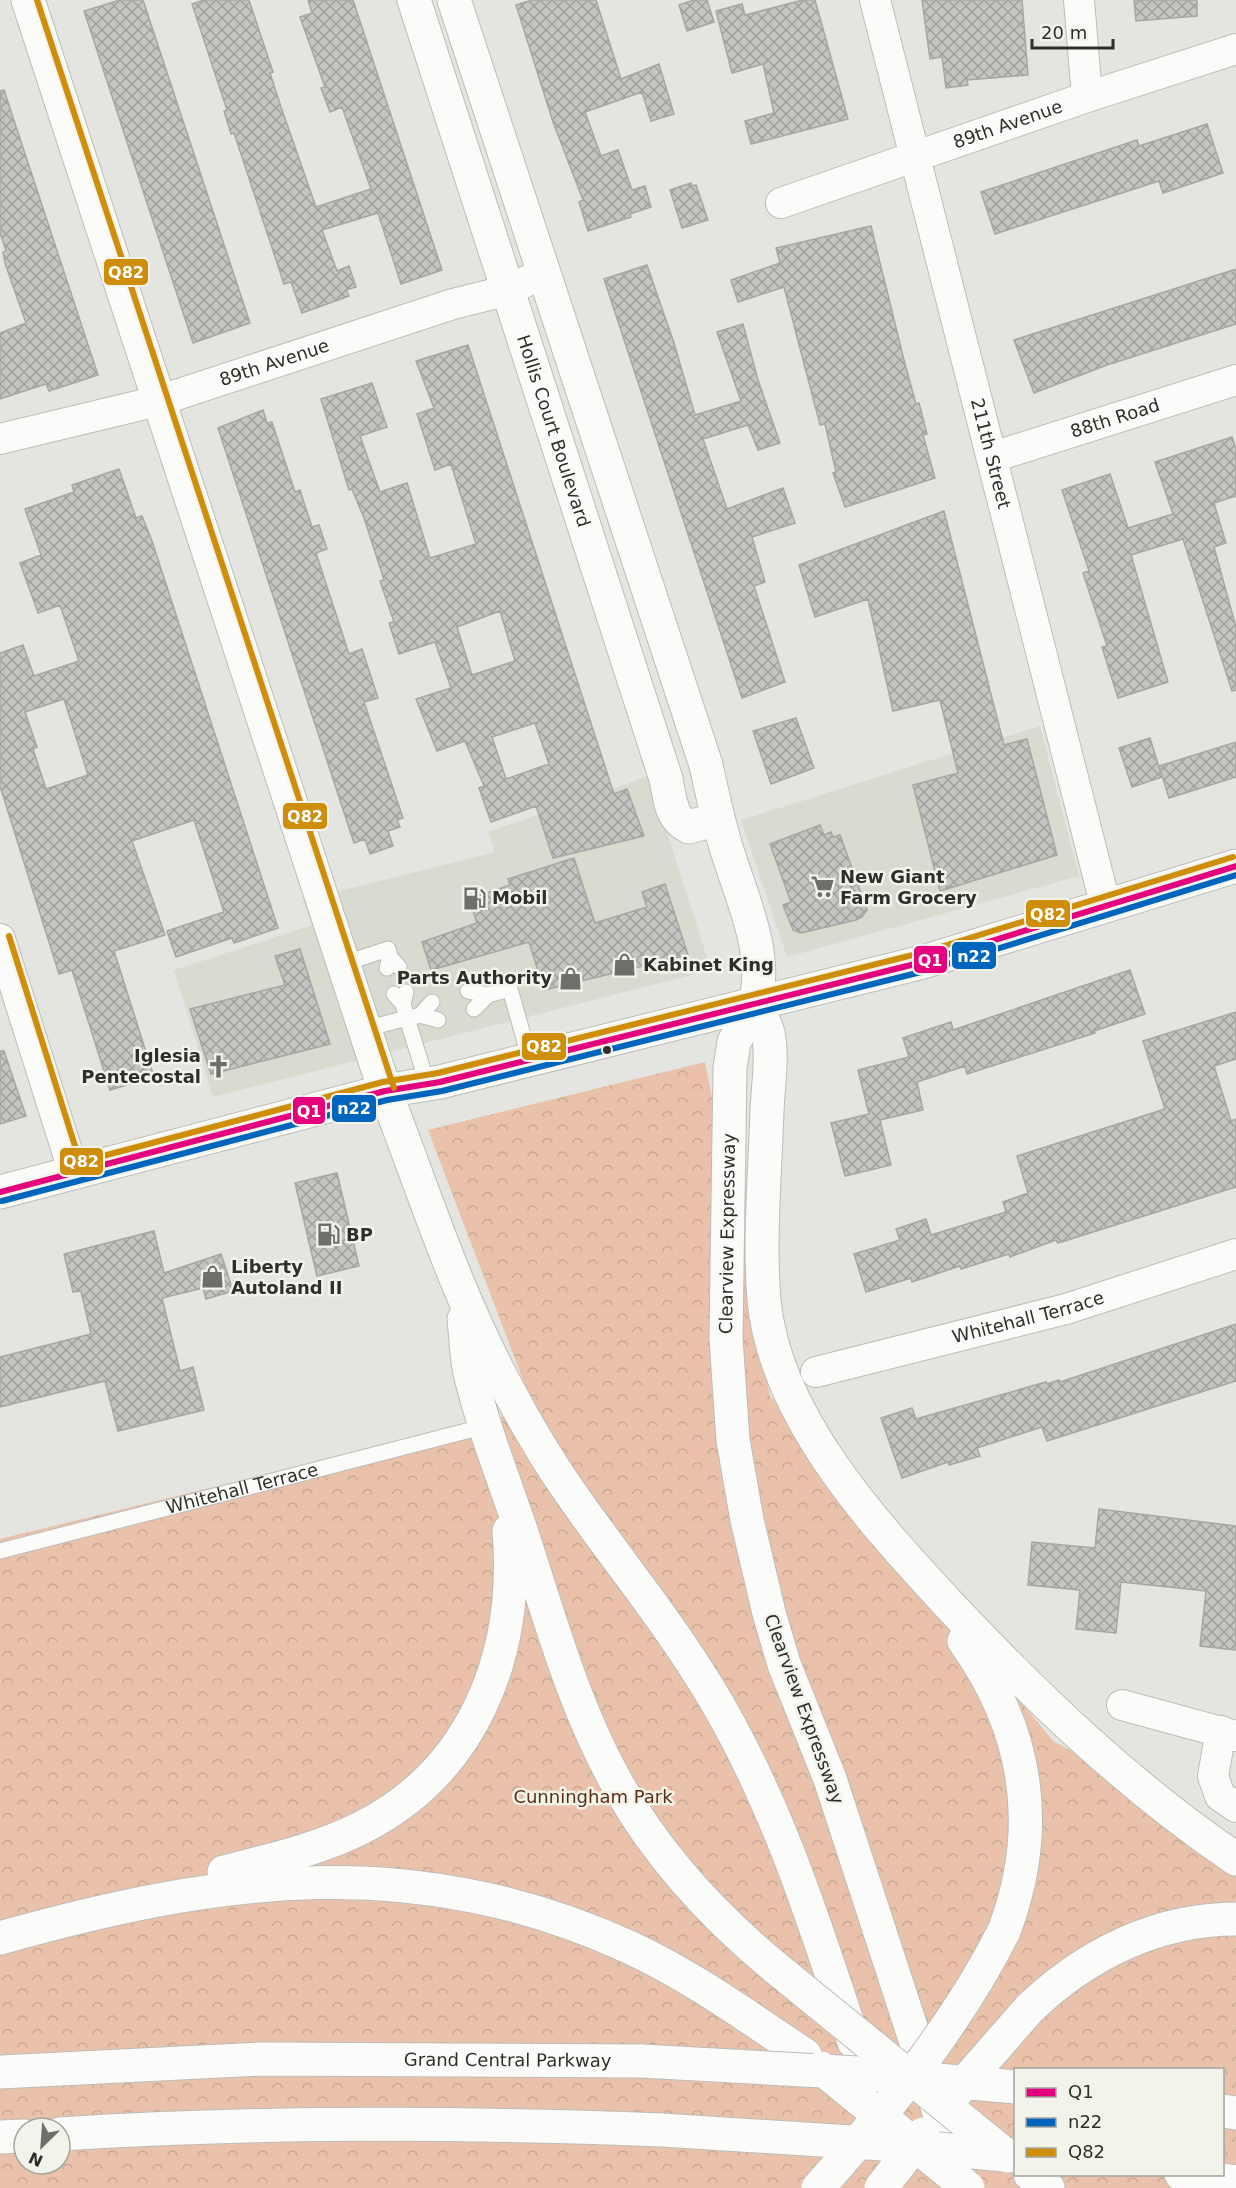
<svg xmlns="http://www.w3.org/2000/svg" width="1236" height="2188" viewBox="0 0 1236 2188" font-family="'DejaVu Sans',sans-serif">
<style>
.built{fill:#d8dbcf}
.park{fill:url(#park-crowns);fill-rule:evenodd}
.building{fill:url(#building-cross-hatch);stroke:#a7a6a3;stroke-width:1.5;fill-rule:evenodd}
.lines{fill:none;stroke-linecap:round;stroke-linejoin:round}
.lane-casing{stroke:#bcbdb9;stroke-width:17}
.street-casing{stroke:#bcbdb9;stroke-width:32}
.secondary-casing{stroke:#bcbdb9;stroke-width:35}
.primary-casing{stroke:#bcbdb9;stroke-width:35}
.highway-casing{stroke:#bcbdb9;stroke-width:35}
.lane{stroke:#fbfbfa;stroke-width:15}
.street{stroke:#fbfbfa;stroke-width:30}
.secondary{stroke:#fbfbfa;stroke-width:33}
.primary{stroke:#fbfbfa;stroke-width:33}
.highway{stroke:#fbfbfa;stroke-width:33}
.highway-bridge-casing{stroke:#bcbdb9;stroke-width:35;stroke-linecap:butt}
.highway-bridge{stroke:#fbfbfa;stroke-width:33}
.bus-1-casing{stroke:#f2f4eb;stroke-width:10}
.bus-2-casing{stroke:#f2f4eb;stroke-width:10}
.bus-3-casing{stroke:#f2f4eb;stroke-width:10}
.bus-1{stroke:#e5007d;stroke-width:6}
.bus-2{stroke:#0065bd;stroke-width:6}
.bus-3{stroke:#cf8e09;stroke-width:6}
.bus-dot{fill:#2e2f2b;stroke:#f2f4eb;stroke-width:2}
.labels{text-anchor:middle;stroke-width:5;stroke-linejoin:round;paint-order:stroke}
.street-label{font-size:18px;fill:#2e2f2b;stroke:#f2f4eb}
.poi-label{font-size:18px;font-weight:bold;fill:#2e2f2b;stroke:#f2f4eb;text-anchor:start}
.park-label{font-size:18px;fill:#5d2e13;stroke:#f2f4eb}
.line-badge{stroke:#f2f4eb;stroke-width:2}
.badge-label{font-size:16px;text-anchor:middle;font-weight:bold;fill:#fff}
</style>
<defs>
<pattern id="park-crowns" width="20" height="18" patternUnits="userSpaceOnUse" patternTransform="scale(1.5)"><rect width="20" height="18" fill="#eac2ab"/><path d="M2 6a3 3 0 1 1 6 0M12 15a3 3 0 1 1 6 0" fill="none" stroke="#c9a793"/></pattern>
<pattern id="building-cross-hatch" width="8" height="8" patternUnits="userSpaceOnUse" patternTransform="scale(1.5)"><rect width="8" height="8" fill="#c4c4c0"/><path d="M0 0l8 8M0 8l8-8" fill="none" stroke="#a0a09c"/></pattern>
</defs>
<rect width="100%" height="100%" fill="#e4e5e0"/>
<path class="built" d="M1040,726l39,150 -292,81 -46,-137z
M649,776l62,194 -498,127 -39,-127 138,-45 -9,-25 192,-48 -7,-20z"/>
<path class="park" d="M705,1062l65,334 283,345 183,96v351h-1236v-649l534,-130 -106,-279zM1016,2070h206v104h-206zM24,2128h36v36h-36z"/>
<path class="building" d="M120,0h23l107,323 -57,20 -109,-332z
M204,0h45l24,72 -3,1 11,34 35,100 55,-18 -29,-82 -12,5 -9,-24 4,-1 -25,-70 12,-4 -4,-13h45l89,270 -41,14 -23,-71 -56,17 15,41 12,-5 7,21 -10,3 3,6 -47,17 -11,-31 -7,2 -50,-151 -3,1 -7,-23 3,-1 -35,-106z
M532,0h64l25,79 38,-15 15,50 -23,7 -9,-29 -57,20 16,44 17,-6 14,40 13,-4 6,21 -21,7 1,3 -43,14 -9,-29 4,-2 -30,-78 -37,-117z
M694,0h13l7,22 -27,9 -8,-26z
M803,0h12l33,119 -97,25 -6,-23 29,-8 -11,-49 -31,9 -16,-62 26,-7 3,11z
M922,0h100l6,75 -61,5 1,5 -22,3 -4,-31 -12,2z
M1134,0h63v16l-61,5z
M4,90l94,285 -49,16 -3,-7 -46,15v-66l26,-10 -21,-60 -2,-11 3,-1 -6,-18v-142z
M1207,124l16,49 -60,20 -4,-12 -164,53 -14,-42 156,-52 2,6z
M691,183l1,3 4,-1 12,35 -26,8 -12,-38z
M871,226l34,138 11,40 3,-1 8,31 -4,1 12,43 -90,29 -12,-34 3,-1 -11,-48 -5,1 -36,-138 -46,15 -7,-22 49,-17 -4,-15z
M647,265l27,78 21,72 46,-14 -24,-69 26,-8 15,56 22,63 -22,7 -10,-25 -45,14 24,70 56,-21 12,35 -43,14 13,45 -11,4 31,96 -43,16 -138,-419z
M1236,269v55l-129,41 -73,28 -20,-53z
M468,345l146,449 13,-5 17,47 -91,22 -17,-52 -45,16 -12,-34 5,-2 -19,-45 -28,10 -21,-52 35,-11 -16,-46 -36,12 -10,-31 5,-1 -14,-41 4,-1 -20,-62 -12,-29 -3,1 -28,-91 51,-16 15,44 -27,9 20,56 27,-9 23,75 46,-14 -25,-80 -16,6 -18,-56 17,-6 -18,-47zM500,611l15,50 -43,14 -15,-48zM535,723l14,41 -43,15 -14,-42z
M263,410l4,13 5,-1 23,70 5,-2 12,37 7,-2 8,24 -11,4 33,101 13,-5 16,49 -14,4 39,116 -6,2 3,7 -12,4 5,15 -23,8 -5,-15 -11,4 -136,-415z
M1232,437l4,12v47l-22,7 12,40 -12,4 22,80v63l-4,1 -49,-152 -52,16 37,127 -50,16 -16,-51 5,-1 -24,-73 6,-2 -27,-81 48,-16 18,54 45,-14 -18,-52z
M119,469l17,49 6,-2 10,25 126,387 -44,15 -2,-5 -56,19 -9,-26 57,-19 -30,-92 -62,21 33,94 -51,16 40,126 -44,13 -38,-120 -13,4 -59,-188v-133l23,-8 11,31 45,-15 -19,-56 -22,8 -6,-17 -12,-33 21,-8 -16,-46 49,-17 -2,-7zM64,699l24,76 -42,14 -13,-40 4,-2 -12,-35z
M944,511l60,234 23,-6 30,116 -117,36 -27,-106 45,-12 -18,-73 -47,11 -25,-112 -53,18 -16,-52z
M796,718l18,50 -43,16 -18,-53z
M1150,738l12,39 -30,10 -13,-39z
M1236,742v35l-67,21 -10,-32z
M820,825l4,10 7,-3 2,5 7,-2 27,75 -5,7 -6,3 -55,13 -8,-3 -10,-25 8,-3 -21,-58z
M574,858l21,65 52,-16 -5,-15 23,-8 23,71 -144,35 -15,-48 -98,28 -9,-28 55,-19 -8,-24 41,-14 -2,-6z
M300,949l30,95 -119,30 -21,-65 95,-24 -10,-29z
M1130,970l15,44 -51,17 1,2 -128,41 -2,-8 -48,16 6,28 -43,10 11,45 -46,11 -14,-53 38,-9 -11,-44 51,-13 -6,-19 48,-16 2,8z
M1236,1012v47l-22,7 17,55 5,-2v68l-178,56 -2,-3 -46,17 -1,-3 -48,15 -1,-3 -48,16 -1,-4 -45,14 -12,-38 46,-14 -4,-11 30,-10 5,16 75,-23 -3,-10 25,-9 -11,-37 148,-47 -22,-68z
M0,1051h4l22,65 -26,8z
M337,1173l22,93 -42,10 -22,-93z
M154,1231l10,42 57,-19 12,37 -27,8 -3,-11 -41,10 18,73 13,-4 11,43 -86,21 -13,-50 -105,26v-50l91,-23 -10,-43 -8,1 -9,-38z
M1236,1324v57l-189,60 -5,-14 -65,21 3,8 -31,9 -1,-3 -46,16 -21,-60 31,-10 4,11 130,-37 1,2 12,-4 1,2z
M1099,1509l137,17v124l-36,-4 6,-55 -85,-9 -5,51 -40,-4 4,-39 -52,-5 4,-43 63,6z"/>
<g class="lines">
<defs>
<g id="lane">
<path d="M343,964l45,-15 2,8"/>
<path d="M387,968l3,-11 9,10"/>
<path d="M468,991l20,4"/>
<path d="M394,994l9,10 3,-12"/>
<path d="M432,1002l-12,13 18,5"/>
<path d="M403,1004l4,14 10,-2"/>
<path d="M474,1009l14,-14 22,-6 20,71"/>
<path d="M365,1029l42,-11 20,65"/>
<path id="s1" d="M0,1551l486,-125"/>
</g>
<g id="street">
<path id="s2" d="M875,0l231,907"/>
<path d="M1079,0l8,97"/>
<path id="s3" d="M781,203l306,-106 149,-48"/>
<path id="s4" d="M0,439l158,-38 295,-97 56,-14 34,-17"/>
<path id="s5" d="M993,457l243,-77"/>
<path d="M0,939l74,234"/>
<path id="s6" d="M816,1372l250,-63 170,-55"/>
<path d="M1122,1705l114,31"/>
<path d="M1221,1731l-8,45 7,20 16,11"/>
</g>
<g id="secondary">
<path d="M28,0l357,1091"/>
<path id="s7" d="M414,0l252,779c4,19 4,39 23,48l18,-5 9,-10"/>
<path d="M454,0l252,765c6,28 12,55 20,82 15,50 43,105 29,157"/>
</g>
<path id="primary" d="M0,1192l385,-101 55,-9 483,-120 313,-96"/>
<g id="highway">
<path d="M385,1091c38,98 70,200 120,293 18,34 38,69 60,101 47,69 101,133 145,206 66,109 104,230 144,351"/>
<path d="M464,1319c2,17 2,37 6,54 13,54 34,107 52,160 28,86 52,175 97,254 40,71 94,129 157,181"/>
<path d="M964,1641c64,90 79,187 40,290"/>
<path d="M224,1872c47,-12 96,-23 139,-45 113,-58 156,-175 146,-296"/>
<path d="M0,1938c220,-62 416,-89 631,10 62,29 117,69 174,107"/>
<path d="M1029,2009c56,-54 128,-90 207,-90"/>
<path id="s8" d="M0,2072l261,-13 381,2"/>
<path d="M1222,2111l14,2"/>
<path d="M60,2134c201,-13 401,-12 602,-4"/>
<path d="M0,2137l24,-1"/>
<path id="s9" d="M959,2174l-129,-395 -46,-115 -15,-51 -22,-93 -14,-80 -7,-102 4,-270 4,-26 21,-38c5,10 10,18 13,29 5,24 0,53 -1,78 -2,63 -8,127 -3,189 11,118 112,226 189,309 87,92 178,179 283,250"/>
<path d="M1030,2174l18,14"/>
<path d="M1181,2174l55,8"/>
</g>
</defs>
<use href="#lane" class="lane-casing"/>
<use href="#street" class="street-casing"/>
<use href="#secondary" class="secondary-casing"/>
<use href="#primary" class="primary-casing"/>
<use href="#highway" class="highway-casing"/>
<use href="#lane" class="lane"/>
<use href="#street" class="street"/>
<use href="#secondary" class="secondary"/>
<use href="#primary" class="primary"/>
<use href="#highway" class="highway"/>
<defs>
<path id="highway-bridge" d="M776,1968l231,188
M642,2061l216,12 158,14
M821,2068l147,120
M953,2096l76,-87
M662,2130l221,14 133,12
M818,2188c70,-79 138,-162 186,-257
M881,2188l42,-54"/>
</defs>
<use href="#highway-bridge" class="highway-bridge-casing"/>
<use href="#highway-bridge" class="highway-bridge"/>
<defs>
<path id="bus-1" d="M0,1192l385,-101 55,-9 483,-120 313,-96"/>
<path id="bus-2" d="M2,1201l385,-101 55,-9 483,-120 311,-96"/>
<path id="bus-3" d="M37,0l357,1088
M9,936l71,226 303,-80 55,-9 483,-120 312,-96"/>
</defs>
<use href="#bus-1" class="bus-1-casing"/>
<use href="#bus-2" class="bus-2-casing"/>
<use href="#bus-3" class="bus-3-casing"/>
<use href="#bus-1" class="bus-1"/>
<use href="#bus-2" class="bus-2"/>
<use href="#bus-3" class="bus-3"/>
</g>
<defs>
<symbol id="supermarket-bare" viewBox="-9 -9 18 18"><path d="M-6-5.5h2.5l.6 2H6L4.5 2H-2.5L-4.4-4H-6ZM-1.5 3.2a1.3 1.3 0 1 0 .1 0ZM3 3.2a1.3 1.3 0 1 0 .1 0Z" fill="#6e6f6a" stroke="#f2f4eb" stroke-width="2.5" paint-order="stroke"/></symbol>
<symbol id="fuel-bare" viewBox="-9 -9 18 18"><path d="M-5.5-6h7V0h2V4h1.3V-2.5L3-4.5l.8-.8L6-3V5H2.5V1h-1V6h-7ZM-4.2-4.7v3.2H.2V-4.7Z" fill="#6e6f6a" stroke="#f2f4eb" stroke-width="2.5" paint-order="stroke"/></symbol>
<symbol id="shop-bare" viewBox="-9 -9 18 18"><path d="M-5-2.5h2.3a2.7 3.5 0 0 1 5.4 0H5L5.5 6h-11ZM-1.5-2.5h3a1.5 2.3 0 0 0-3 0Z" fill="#6e6f6a" stroke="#f2f4eb" stroke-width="2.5" paint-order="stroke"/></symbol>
<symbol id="church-bare" viewBox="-9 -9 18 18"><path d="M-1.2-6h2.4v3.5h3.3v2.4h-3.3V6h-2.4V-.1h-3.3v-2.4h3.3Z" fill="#6e6f6a" stroke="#f2f4eb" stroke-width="2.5" paint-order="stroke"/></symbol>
</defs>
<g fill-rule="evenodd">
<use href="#supermarket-bare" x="806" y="870" width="33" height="33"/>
<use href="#fuel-bare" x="458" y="882" width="33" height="33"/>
<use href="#shop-bare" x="608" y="948" width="33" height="33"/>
<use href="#shop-bare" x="554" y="962" width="33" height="33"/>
<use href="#church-bare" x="202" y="1050" width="33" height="33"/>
<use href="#fuel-bare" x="312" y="1218" width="33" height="33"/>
<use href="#shop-bare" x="196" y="1260" width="33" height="33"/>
</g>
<circle class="bus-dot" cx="607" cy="1050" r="5"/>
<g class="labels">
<g class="street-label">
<text dy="6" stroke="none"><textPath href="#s3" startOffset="240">89th Avenue</textPath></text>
<text dy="6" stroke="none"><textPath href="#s4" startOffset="285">89th Avenue</textPath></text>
<text dy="6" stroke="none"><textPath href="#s5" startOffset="128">88th Road</textPath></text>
<text dy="6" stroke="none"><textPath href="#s7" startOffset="453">Hollis Court Boulevard</textPath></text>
<text dy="6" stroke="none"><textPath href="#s2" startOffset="468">211th Street</textPath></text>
<text dy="6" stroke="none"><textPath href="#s9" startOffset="976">Clearview Expressway</textPath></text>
<text dy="6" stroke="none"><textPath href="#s6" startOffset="219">Whitehall Terrace</textPath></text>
<text dy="6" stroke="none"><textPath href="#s1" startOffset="250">Whitehall Terrace</textPath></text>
<text transform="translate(804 1709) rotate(70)" y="6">Clearview Expressway</text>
<text dy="6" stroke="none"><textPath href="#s8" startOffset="508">Grand Central Parkway</textPath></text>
</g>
<g class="poi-label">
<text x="840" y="883">New Giant<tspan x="840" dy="21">Farm Grocery</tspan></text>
<text x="492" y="904">Mobil</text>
<text x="643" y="971">Kabinet King</text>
<text x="552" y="984" text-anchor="end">Parts Authority</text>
<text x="201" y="1062" text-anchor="end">Iglesia<tspan x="201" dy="21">Pentecostal</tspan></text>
<text x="346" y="1241">BP</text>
<text x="231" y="1273">Liberty<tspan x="231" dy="21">Autoland II</tspan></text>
</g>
<g class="park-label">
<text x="593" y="1803">Cunningham Park</text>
</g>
</g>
<g class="line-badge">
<rect x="103" y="258" width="46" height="28" rx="6" fill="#cf8e09"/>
<rect x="282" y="802" width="46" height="28" rx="6" fill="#cf8e09"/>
<rect x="1025" y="899" width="46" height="29" rx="6" fill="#cf8e09"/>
<rect x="951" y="941" width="46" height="29" rx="6" fill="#0065bd"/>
<rect x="913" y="945" width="35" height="29" rx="6" fill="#e5007d"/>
<rect x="521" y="1032" width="46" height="29" rx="6" fill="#cf8e09"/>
<rect x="331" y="1094" width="46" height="29" rx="6" fill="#0065bd"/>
<rect x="292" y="1096" width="34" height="29" rx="6" fill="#e5007d"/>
<rect x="59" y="1147" width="45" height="29" rx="6" fill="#cf8e09"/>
</g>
<g class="badge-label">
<text x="126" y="278">Q82</text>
<text x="305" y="822">Q82</text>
<text x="1048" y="920">Q82</text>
<text x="974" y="962">n22</text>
<text x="930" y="966">Q1</text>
<text x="544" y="1052">Q82</text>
<text x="354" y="1114">n22</text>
<text x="309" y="1117">Q1</text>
<text x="81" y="1167">Q82</text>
</g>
<rect x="1014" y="2068" width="210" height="108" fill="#f2f4eb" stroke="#a4a59e" stroke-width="1.5"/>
<rect x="1026" y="2088" width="30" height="9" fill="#e5007d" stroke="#a4a59e" stroke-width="1.5"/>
<text x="1068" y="2098" font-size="18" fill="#2e2f2b">Q1</text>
<rect x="1026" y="2118" width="30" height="9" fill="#0065bd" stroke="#a4a59e" stroke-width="1.5"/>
<text x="1068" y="2128" font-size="18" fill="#2e2f2b">n22</text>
<rect x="1026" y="2148" width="30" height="9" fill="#cf8e09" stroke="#a4a59e" stroke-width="1.5"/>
<text x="1068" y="2158" font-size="18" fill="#2e2f2b">Q82</text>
<g transform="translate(42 2146) rotate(205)"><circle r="28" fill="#f2f4eb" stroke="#a4a59e" stroke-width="1.5"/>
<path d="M0-4.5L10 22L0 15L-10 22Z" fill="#6e6f6a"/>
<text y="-9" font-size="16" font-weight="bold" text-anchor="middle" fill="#2e2f2b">N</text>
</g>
<path d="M1032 39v9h81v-9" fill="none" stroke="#2e2f2b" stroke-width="3"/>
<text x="1041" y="39" font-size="18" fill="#2e2f2b" stroke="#f2f4eb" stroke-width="4.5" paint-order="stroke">20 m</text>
</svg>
